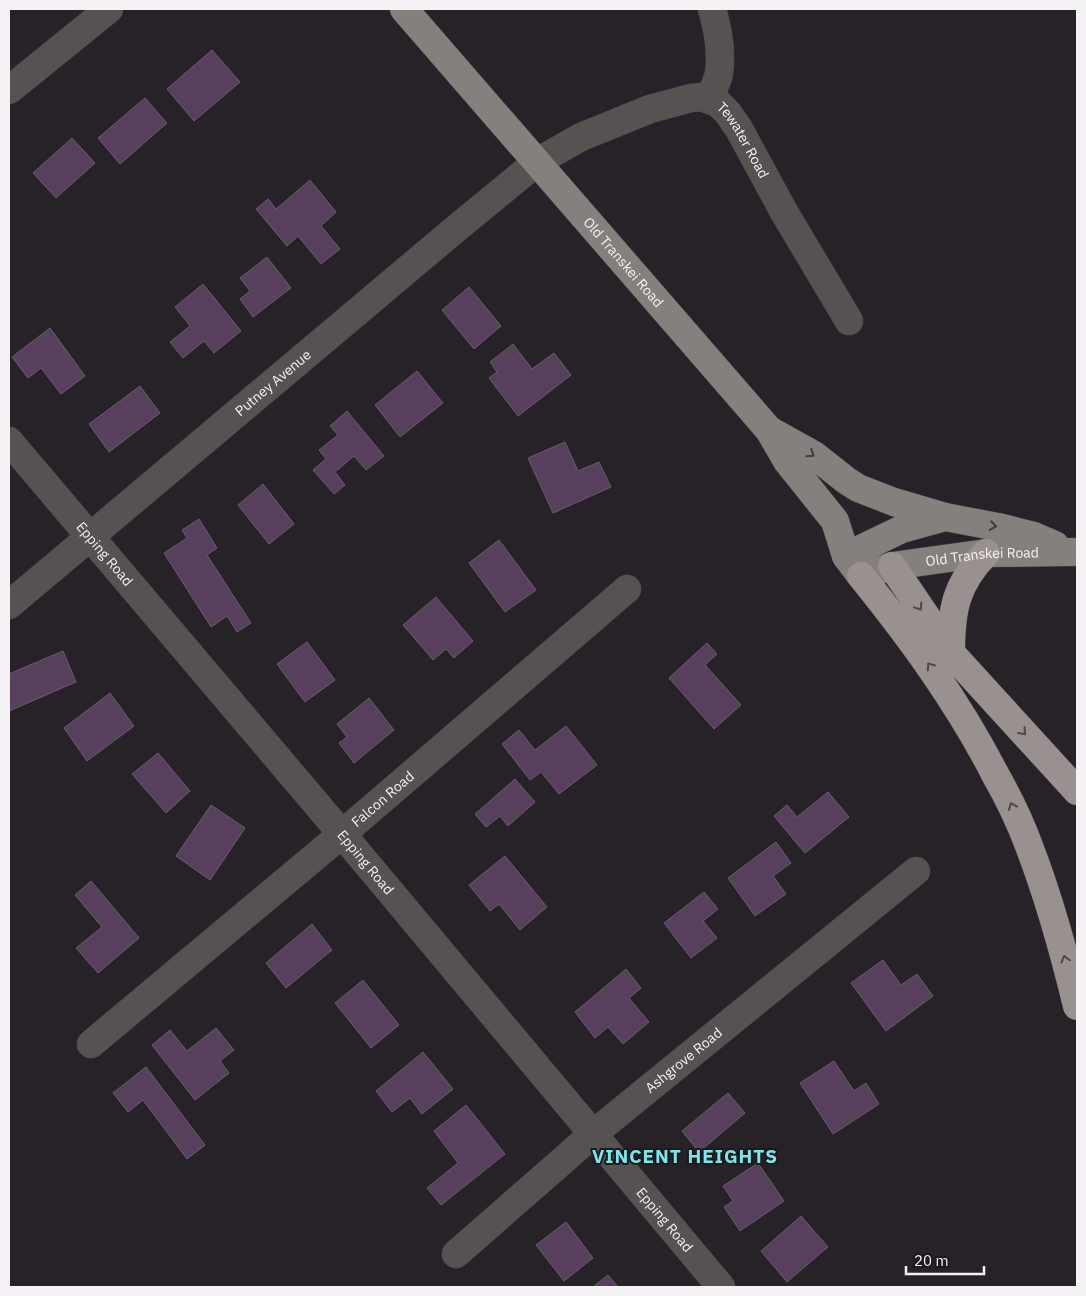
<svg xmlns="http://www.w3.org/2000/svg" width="1086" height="1296" viewBox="0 0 1086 1296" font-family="'IBM Plex Sans',sans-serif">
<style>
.building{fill:#573f5d;stroke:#656166}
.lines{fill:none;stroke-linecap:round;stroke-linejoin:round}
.minor-casing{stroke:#433f44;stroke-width:29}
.major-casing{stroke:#433f44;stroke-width:29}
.highway-casing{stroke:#433f44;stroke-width:29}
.minor{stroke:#555251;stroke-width:28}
.major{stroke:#857f7d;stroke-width:28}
.highway{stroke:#98918f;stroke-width:28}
.oneway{stroke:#413d3f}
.oneway2{stroke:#4e494b}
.labels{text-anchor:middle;stroke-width:4;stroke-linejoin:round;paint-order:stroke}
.street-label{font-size:14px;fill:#f5f2f5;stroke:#1c191d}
.district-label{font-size:19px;font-weight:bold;letter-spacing:1px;fill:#7be7eb;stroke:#1c191d}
</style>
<rect width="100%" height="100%" fill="#262227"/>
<path class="building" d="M212,50l28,32 -46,39 -27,-32z
M145,98l22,25 -47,41 -22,-26z
M72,138l23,25 -39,35 -23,-25z
M310,180l26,32 -15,14 19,23 -19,15 -23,-28 -11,10 -31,-37 12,-10 8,10z
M267,257l24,31 -38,29 -13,-18 10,-8 -10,-13z
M203,284l38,47 -27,22 -10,-12 -21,17 -13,-16 20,-16 -15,-19z
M469,287l32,39 -27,23 -32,-39z
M50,328l35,48 -24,18 -20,-26 -13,10 -16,-21z
M513,344l19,25 22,-16 17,22 -53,41 -29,-38 8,-6 -7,-10z
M417,371l26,32 -43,34 -25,-32z
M140,386l20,27 -51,39 -20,-28z
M347,411l37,45 -18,14 -12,-14 -19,16 10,13 -11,9 -21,-24 13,-11 -7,-9 19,-15 -8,-9z
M565,442l13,29 21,-9 12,25 -58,26 -25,-55z
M263,484l31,40 -25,20 -31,-39z
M199,519l18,29 -10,7 44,68 -14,9 -10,-16 -16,11 -47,-74 23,-15 -5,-8z
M499,540l37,50 -31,22 -36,-49z
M436,597l37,44 -19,17 -8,-9 -13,11 -30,-35z
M307,642l28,38 -30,22 -28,-38z
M707,643l10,11 -12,11 36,40 -27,24 -45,-51z
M63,651l13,31 -67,29v-37z
M110,693l24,33 -47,35 -23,-33z
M369,698l25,32 -40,33 -15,-20 8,-6 -10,-13z
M566,726l31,39 -38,29 -18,-22 -11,8 -28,-36 17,-14 16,20z
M158,753l32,38 -24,22 -34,-39z
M515,779l20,23 -27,24 -8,-10 -14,11 -11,-13z
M828,792l21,25 -44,36 -31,-37 13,-11 10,12z
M211,805l34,23 -35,52 -34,-24z
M776,842l15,21 -18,13 13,18 -31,22 -27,-38z
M505,856l42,51 -27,23 -21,-26 -9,7 -21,-26z
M91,881l48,57 -41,35 -22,-25 26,-21 -27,-32z
M704,892l14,17 -15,12 14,17 -26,20 -27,-35z
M312,924l20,26 -46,38 -20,-25z
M883,960l18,25 16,-11 16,22 -47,35 -35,-48z
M626,969l15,19 -12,10 20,24 -26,22 -15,-17 -13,11 -20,-26z
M363,980l36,45 -28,23 -36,-45z
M216,1028l18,22 -14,11 9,12 -34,27 -43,-55 18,-15 17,21z
M423,1052l30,37 -31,25 -12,-16 -18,14 -16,-21z
M834,1061l20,30 12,-8 13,21 -46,30 -33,-51z
M146,1067l59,78 -18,14 -44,-59 -15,12 -15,-19z
M728,1093l17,20 -46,39 -17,-21z
M466,1105l39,49 -64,51 -14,-17 31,-25 -24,-32z
M758,1163l26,38 -44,30 -16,-24 9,-6 -10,-15z
M801,1216l27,31 -41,35 -26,-31z
M566,1222l27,36 -29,23 -28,-36z
M608,1275l10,12h-25z"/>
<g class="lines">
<defs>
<g id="minor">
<path d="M9,90l100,-81"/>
<path d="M709,99c3,-8 9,-18 10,-26 3,-22 -1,-44 -7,-64"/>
<path id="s1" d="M9,441l333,393 379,453"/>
<path id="s2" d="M9,605l443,-373 85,-70 44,-25 69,-28 41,-11 10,-1 17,6 10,10 11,16 45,83 65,109"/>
<path id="s3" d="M91,1044l251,-210 285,-245"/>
<path id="s4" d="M456,1254l137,-120 323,-263"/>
</g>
<g id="major">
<path id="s5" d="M404,9l365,421 18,31 48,60 11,35 15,20 31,-10 94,-13 87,-1"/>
<path d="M769,430l45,25 33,26 11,7 36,14 51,15"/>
<path d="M846,556l56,-27 43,-12 58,11 31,8 21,9"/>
</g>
<path id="highway" d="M892,566l59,87 126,138
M861,576c50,62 97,126 134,198 13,23 25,47 34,72 20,52 35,106 48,160
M951,653c0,-42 4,-68 35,-100"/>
</defs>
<use href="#minor" class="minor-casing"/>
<use href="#major" class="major-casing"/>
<use href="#highway" class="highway-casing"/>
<use href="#minor" class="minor"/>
<use href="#major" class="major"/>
<use href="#highway" class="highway"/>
</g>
<defs><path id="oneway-chevron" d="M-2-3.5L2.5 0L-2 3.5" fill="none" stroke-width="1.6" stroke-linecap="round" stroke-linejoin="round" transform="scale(1.25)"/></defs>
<g class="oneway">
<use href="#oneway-chevron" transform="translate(811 454) rotate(34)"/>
<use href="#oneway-chevron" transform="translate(993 526) rotate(9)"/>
</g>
<g class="oneway2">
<use href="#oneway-chevron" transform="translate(919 607) rotate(57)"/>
<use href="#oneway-chevron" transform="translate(930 666) rotate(-125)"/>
<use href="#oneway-chevron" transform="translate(1023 732) rotate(48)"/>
<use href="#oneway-chevron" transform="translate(1012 806) rotate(-114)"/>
<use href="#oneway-chevron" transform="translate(1065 959) rotate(-105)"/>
</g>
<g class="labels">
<g class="street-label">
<text dy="5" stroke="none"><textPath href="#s2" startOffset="930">Tewater Road</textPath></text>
<text dy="5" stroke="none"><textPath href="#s5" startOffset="335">Old Transkei Road</textPath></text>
<text dy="5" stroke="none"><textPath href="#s2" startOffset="345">Putney Avenue</textPath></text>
<text dy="5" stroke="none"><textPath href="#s1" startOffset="148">Epping Road</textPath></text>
<text dy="5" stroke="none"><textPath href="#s5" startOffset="855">Old Transkei Road</textPath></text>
<text dy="5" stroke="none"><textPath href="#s3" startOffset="381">Falcon Road</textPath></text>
<text dy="5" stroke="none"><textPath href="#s1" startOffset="552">Epping Road</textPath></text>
<text dy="5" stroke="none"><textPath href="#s4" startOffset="299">Ashgrove Road</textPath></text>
<text dy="5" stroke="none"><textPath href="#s1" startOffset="1018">Epping Road</textPath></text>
</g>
<g class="district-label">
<text x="685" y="1163">VINCENT HEIGHTS</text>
</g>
</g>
<rect width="1086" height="1296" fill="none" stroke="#f5f2f5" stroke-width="20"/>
<path d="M906 1266v8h78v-8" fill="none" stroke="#f5f2f5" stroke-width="2.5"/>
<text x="914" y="1266" font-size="15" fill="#f5f2f5" stroke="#1c191d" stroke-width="4" paint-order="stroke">20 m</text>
</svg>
